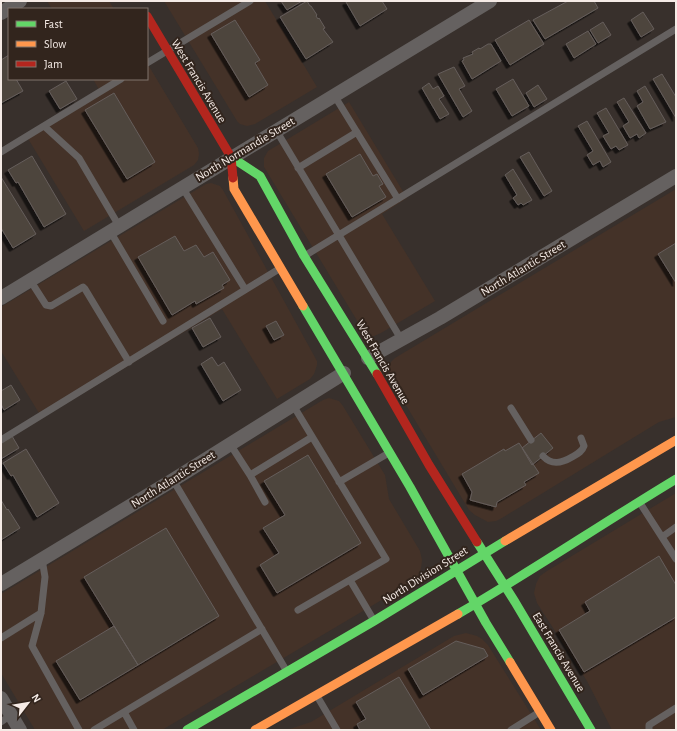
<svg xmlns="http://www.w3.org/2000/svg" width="677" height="731" viewBox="0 0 677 731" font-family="'Alegreya Sans',sans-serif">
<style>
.built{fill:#443228}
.building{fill:#4e443e;stroke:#655e5b;filter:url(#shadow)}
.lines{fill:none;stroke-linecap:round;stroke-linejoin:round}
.lane{stroke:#656160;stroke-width:7}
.street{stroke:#656160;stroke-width:14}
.fast{stroke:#63d668;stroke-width:9}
.slow{stroke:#ff974d;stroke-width:9}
.jam{stroke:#b3261e;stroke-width:9}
.labels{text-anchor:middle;stroke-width:4;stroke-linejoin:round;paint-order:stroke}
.street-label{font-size:12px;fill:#f5ebe6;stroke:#32251d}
</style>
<defs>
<filter id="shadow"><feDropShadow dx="-3.5" dy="3.5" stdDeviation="0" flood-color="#0009"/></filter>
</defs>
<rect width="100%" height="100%" fill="#38302c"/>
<path class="built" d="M47,1h62l5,8h-62z
M164,1h101l52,86 -62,37 -8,2 -7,-2 -3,-3z
M147,63l51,85 1,6 -1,6 -4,5 -110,66 -57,-94 74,-44 -8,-14h54z
M349,102l58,96 -25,16 53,87 -54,32 -7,3h-4l-6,-4 -100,-165v-9l4,-7z
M211,183l9,3 3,4 94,171v4l-3,9 -4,5 -33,20 -55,-90 -180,109 -41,-67v-44l205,-123z
M676,189v228l-17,5 -157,96 -6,3 -8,1 -13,-7 -6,-5 -80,-133v-10l2,-5 4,-4z
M329,398l10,3 4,5 42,69 4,24 31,52 2,9 -1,8 -3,8 -6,6 -250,148h-127l-34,-57v-79l322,-194z
M676,493v237h-64l-25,-49 -50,-78 -3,-10 2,-9 4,-8 7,-5z
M466,633l11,3 5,3 6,6 53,85h-254l24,-8 143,-86z"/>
<path class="building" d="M281,1h21l-15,9z
M307,1l3,5h1l6,9 -1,1 2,3 1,-1 6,10 -2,1 10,13 -27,17 -26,-42z
M347,1h35l5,8 -27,17 -14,-24z
M568,1h26l4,7 -53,31 -12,-19z
M643,12l11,17 -13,8 -10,-17z
M235,20l25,40 -5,3 13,22 -19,12 -38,-63z
M529,20l15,24 -34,21 -15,-25z
M603,22l8,13 -13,8 -8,-13z
M588,31l8,13 -22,14 -8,-14z
M488,44h3l10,17 -29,18 -10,-18 2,-1 -1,-2 10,-4 -1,-2 7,-4 1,1z
M9,55v24h7l7,12 -22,12v-43z
M454,67l11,19 -6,3 13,22 -9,6 -25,-43z
M662,74l14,23v21l-23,-39z
M513,79l16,27 -17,10 -16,-27z
M66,81l11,18 -17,10 -11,-18z
M429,83l4,6 5,-3 6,10 -5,3 10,15 -9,5 -18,-31z
M538,85l9,14 -13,8 -8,-14z
M645,86l21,36 -16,7 -13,-23 6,-4 -6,-11z
M114,93l41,69 -28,17 -42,-69z
M624,98l22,35 -7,5 -2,-4 -7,4 -7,-12 6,-4 -12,-20z
M606,108l22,37 -9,5 -3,-4 -5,3 -8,-13 6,-3 -12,-20z
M587,121l24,41 -8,5 -3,-6 -7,4 -6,-10 6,-4 -15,-25z
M529,152l23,39 -8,5 -24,-39z
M360,154l13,22 4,-2 6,10 -4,2 7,11 -34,20 -26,-43z
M32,156l34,58 -22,13 -26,-45 -2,1 -8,-13z
M513,169l19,31 -9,5 -2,-2 -3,2 -5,-7 4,-3 -12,-20z
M1,177l35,57 -23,14 -12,-20z
M175,236l9,15 12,-6 8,12 9,-5 17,28 -8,5 2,3 -28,16 -1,-3 -23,14 -34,-58z
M676,243v40l-18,-29z
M210,318l11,19 -18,10 -11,-19z
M276,321l8,14 -10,5 -8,-14z
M212,357l6,9 6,-4 17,28 -18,11 -22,-37z
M11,385l9,15 -16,10 -3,-6v-13z
M541,433l12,15 -21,17 -10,-17z
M12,436l7,12 -18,11v-16z
M519,443l20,30 -15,9 2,3 -29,17 -1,5 -26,-7 2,-8 -10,-18 42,-25 1,2z
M26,449l33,54 -22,14 -24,-42 -2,1 -8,-13z
M308,455l53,88 -84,50 -17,-28 19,-12 -16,-25 22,-13 -21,-34z
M1,500l6,10 1,-1 12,19 -19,12z
M166,528l53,88 -81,49 -54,-88z
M659,556l17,29v32l-92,55 -25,-42 31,-19 -5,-9z
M114,626l24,39 -58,35 -24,-39z
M456,641l28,8 4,7 -65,39 -15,-26z
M399,677l32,53h-71l-3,-6 9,-5 -10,-17z"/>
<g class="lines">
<path class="lane" d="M147,63l103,-62
M334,95l64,104
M44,126l35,32 40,68
M276,130l125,209
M1,152l120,-73
M298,168l59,-36
M182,187l63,102
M110,231l53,90
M306,255l370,-226
M30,280l16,25 5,1 32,-19 2,2 44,73
M293,405l93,154 -88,51
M511,408l20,32
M1,440l278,-171
M230,444l20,31 62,-38
M543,456c9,10 19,7 29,1 5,-3 10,-5 12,-11l-3,-8
M250,475l15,27
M173,480l113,190
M339,482l48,-28
M640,503l36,56
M662,537l14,-10
M42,559l3,18 -4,36 -9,33 47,84
M350,580l23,39
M1,638l40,-25
M317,696l20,34
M124,712l10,18
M1,722l10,-7
M94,730l168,-101
M511,730l27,-17
M649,730v-5l27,-17"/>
<path class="street" d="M1,13l19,-12
M1,298l489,-297
M368,358l72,-40 236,-142
M1,584l172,-104 171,-107
M1,698l19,32"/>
<path class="fast" d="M231,157l29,19 44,80 73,118
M303,306l107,181 76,136 24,39
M477,542l38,60 76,128
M458,614c74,-43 145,-91 218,-135
M187,730l187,-109 131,-80"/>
<path class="slow" d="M233,178l1,11 69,117
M505,541l171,-101
M510,662l41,68
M255,730l203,-116"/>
<path class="jam" d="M147,16l84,141 2,21
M377,374l52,91 48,77"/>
</g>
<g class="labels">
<g class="street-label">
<text transform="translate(199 81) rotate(59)" y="4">West Francis Avenue</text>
<text transform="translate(245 149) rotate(-31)" y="4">North Normandie Street</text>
<text transform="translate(523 268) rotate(-31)" y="4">North Atlantic Street</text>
<text transform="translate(383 362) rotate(60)" y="4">West Francis Avenue</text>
<text transform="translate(173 479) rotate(-32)" y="4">North Atlantic Street</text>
<text transform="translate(425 575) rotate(-32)" y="4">North Division Street</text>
<text transform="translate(559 652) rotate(59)" y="4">East Francis Avenue</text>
</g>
</g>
<rect width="677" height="731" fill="none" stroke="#f5ebe6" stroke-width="4"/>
<rect x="8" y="8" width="140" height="72" fill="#32251d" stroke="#80746d"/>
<rect x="16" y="21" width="20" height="6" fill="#63d668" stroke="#80746d"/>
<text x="44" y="28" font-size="12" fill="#f5ebe6">Fast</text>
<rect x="16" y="41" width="20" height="6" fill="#ff974d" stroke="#80746d"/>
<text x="44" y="48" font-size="12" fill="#f5ebe6">Slow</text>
<rect x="16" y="61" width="20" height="6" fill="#b3261e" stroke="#80746d"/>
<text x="44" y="68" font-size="12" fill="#f5ebe6">Jam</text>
<g transform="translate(28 703) rotate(59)" stroke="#32251d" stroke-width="3" paint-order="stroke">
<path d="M0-3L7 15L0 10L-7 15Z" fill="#f5ebe6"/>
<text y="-6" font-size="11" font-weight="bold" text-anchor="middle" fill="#f5ebe6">N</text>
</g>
</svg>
